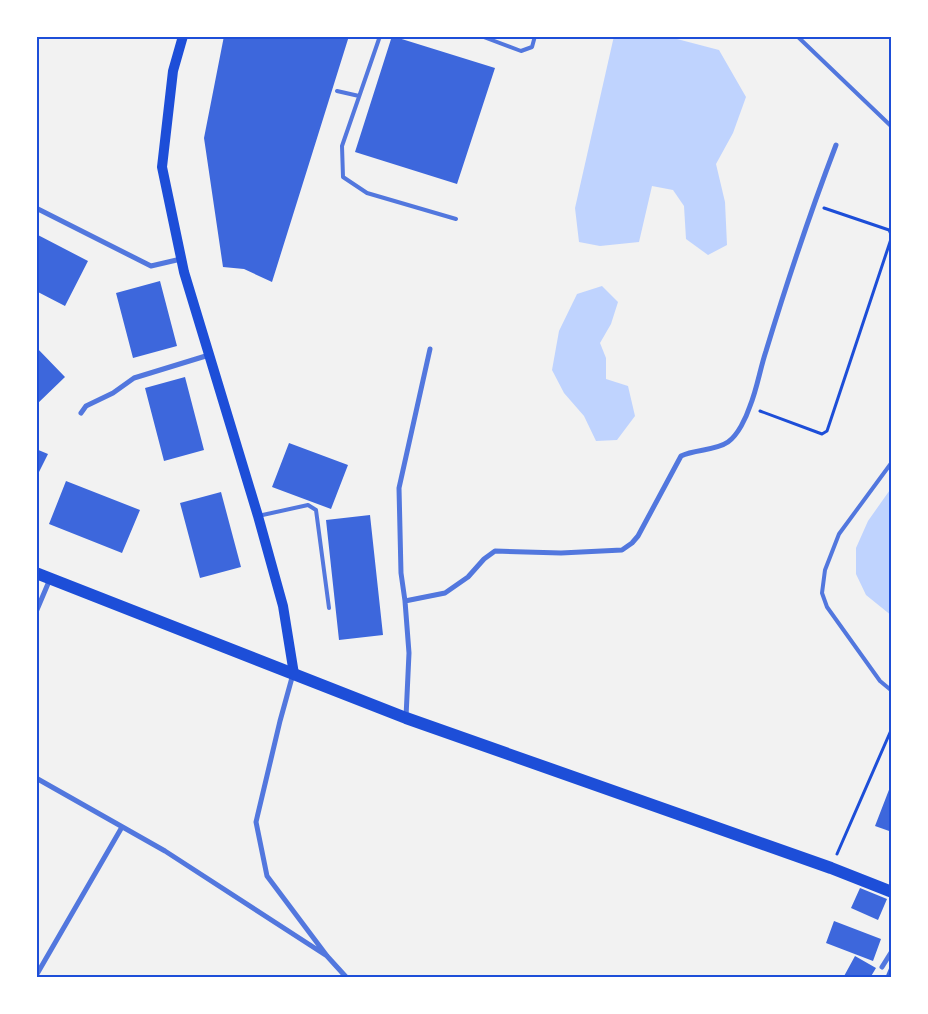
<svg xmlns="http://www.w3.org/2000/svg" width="928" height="1014" viewBox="0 0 928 1014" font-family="Ubuntu,sans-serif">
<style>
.water{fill:#bfd3fe}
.building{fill:#3d67dc}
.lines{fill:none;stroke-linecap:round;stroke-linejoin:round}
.path{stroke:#1d4ed8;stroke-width:3}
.service{stroke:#5277de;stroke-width:4}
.minor{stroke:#5277de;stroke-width:5}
.secondary{stroke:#1d4ed8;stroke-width:10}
.primary{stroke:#1d4ed8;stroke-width:12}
.neatline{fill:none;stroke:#1d4ed8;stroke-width:2}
</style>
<rect width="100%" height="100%" fill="#f2f2f2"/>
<path class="water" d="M614,36h61l2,3 42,11 27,47 -13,36 -17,31 9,38 2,43 -19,10 -22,-16 -2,-33 -11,-16 -21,-4 -13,56 -39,4 -21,-4 -4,-34z
M602,286l16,16 -7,22 -11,19 6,15v21l22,7 7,30 -18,24 -21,1 -12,-25 -20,-23 -12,-23 7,-39 18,-37z
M892,487v129l-26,-21 -10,-21v-26l12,-27z"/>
<path class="building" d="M224,36h125l-77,246 -28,-13 -21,-2 -19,-129z
M392,36l103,32 -38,116 -102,-32z
M36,234l52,27 -23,45 -29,-15z
M160,281l17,65 -44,12 -17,-65z
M36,347l29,30 -29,28z
M185,377l19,73 -40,11 -19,-73z
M289,443l59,22 -17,44 -59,-22z
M36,449l12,5 -12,24z
M66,481l74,29 -18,43 -73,-29z
M221,492l20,75 -41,11 -20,-75z
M370,515l13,120 -44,5 -13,-120z
M892,782v50l-17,-6z
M860,888l27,11 -9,21 -27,-12z
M834,921l47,18 -8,22 -47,-18z
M855,956l21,12 -6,10h-27z
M892,961v17h-7z"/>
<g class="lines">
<path class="path" d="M760,411l62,23 5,-3 65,-195 -3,-6 -65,-22
M837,854l55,-126"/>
<path class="service" d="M380,36l-38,110 1,31 24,16 89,26
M481,36l40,15 11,-4 3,-11
M797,36l95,91
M337,91l22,5
M892,462l-53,72 -14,36 -3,23 5,14 53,74 12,10
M258,516l50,-11 8,5 13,98"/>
<path class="minor" d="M36,208l115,58 30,-7
M81,413l5,-7 27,-13 21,-15 75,-23
M405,601l40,-8 23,-16 16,-18 11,-8 66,2 61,-3 10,-7 6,-7 43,-80c14,-7 34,-5 47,-14 10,-7 18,-24 22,-36 7,-17 10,-37 16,-55 21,-69 44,-138 70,-206
M36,612l14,-33
M293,674l-13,47 -24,101 11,54 60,80 20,22
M406,717l3,-64 -4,-52 -4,-28 -2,-85 31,-139
M36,778l129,73 162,105
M882,967l10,-16
M37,974l85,-147"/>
<path class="secondary" d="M183,36l-10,35 -11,96 22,105 74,244 25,90 11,68"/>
<path class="primary" d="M36,573l370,145 425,150 61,24"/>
</g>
<rect width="928" height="1014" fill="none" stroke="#ffffff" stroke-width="75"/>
<rect x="38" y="38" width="852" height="938" class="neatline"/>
</svg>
